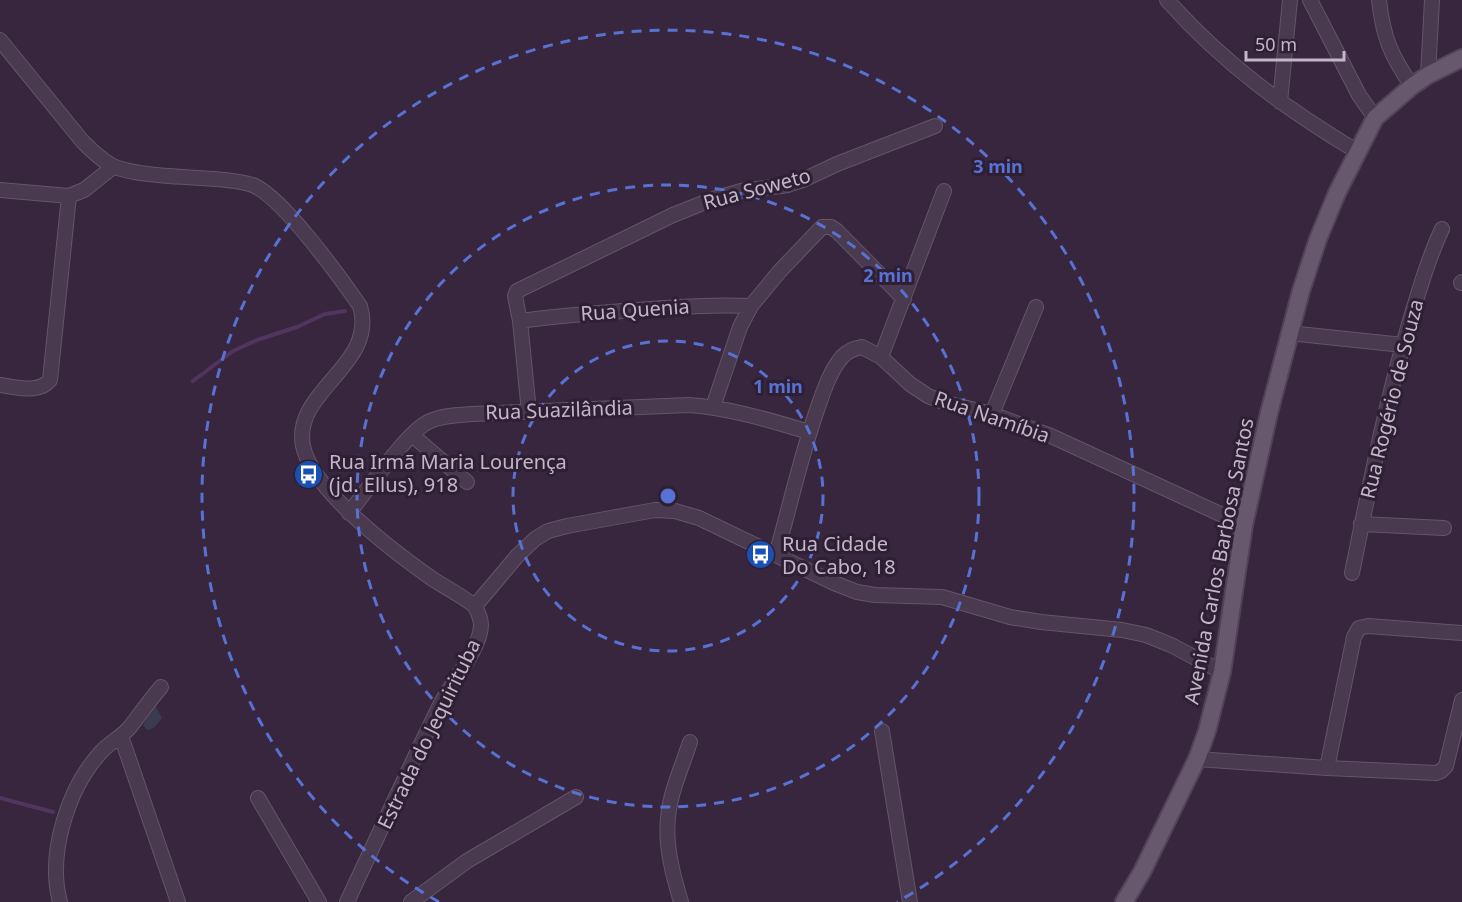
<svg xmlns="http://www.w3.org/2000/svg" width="1462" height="902" viewBox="0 0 1462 902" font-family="'Noto Sans',sans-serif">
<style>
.green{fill:#3a3a50}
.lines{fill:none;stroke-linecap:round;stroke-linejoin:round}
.stream{stroke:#52355e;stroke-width:4}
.minor-casing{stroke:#645569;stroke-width:16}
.major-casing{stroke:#524358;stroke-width:20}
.minor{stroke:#493a4f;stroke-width:14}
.major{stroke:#68586e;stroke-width:16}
.ring{fill:none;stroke:#5772d3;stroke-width:3;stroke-dasharray:10 8}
.labels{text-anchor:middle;stroke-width:6;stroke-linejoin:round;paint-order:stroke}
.street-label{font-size:20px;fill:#c4b6c9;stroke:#2e1f34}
.poi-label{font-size:20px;fill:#c4b6c9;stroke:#2e1f34;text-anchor:start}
.centre{fill:#5772d3;stroke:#2e1f34;stroke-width:3}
.ring-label{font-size:18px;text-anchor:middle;font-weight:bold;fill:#5772d3;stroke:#2e1f34;stroke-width:6;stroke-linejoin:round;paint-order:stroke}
</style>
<rect width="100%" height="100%" fill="#37263e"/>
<path class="green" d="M155,705l7,13 -8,10 -7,2 -4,-5z"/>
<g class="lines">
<path class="stream" d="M193,381l40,-30 24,-11 40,-13 28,-13 20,-3
M0,798l53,14"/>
<defs>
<path id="minor" d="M1167,0c56,63 119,109 191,152
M1310,0l49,95 16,23
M1379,0c4,37 12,56 33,86
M0,40l83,102c9,9 17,17 28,23 20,11 79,12 104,14 13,1 28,2 40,7 30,15 85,91 105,120 18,59 -68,85 -57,140 9,45 94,108 131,134 8,5 38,22 41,27 3,4 6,13 6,18 0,23 -30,58 -41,80 -32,65 -62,131 -93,197
M1428,75l4,-75
M1280,102l10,-102
M0,190l69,6 15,-6 29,-23
M1461,283l1,-1
M520,321c34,-5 68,-7 102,-10 43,-3 86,-7 129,-5
M1289,333l114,12
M881,357l63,-166
M0,385c16,2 39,9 50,-5l19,-184
M713,407l27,-80 11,-21 28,-34 43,-45h9l6,4 67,68
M529,412l-9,-91 -5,-25 2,-5 156,-76 40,-16 28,-8 47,-6 15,-5 34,-16 98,-38
M992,414l44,-107
M412,435l55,47
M349,513c17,-21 59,-83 81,-92 13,-6 28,-6 42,-7l217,-9c41,3 80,15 120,27
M1361,524l83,4
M776,555c14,-49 25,-100 42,-148 6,-17 12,-36 24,-50 6,-6 12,-9 20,-10l19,10 29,27 18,12 18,7 46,11 59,22 193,89
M1352,573c17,-84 33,-168 57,-249 10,-33 19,-65 33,-95
M475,606l43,-51 17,-16 13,-8 19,-5 88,-16 20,1 24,7 135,65 23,9 18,3 67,2 68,20 31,5 81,8 24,5 25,10 51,27
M882,731l28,171
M121,736l57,166
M1197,759l130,9 109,5 5,-2 5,-5 16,-66
M1327,768l27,-131 5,-9 9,-2 94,7
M258,798l61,104
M60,902c-13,-48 8,-115 42,-151 8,-9 20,-14 28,-24 10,-13 20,-27 31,-40
M411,902l56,-41 109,-64
M681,902c-8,-27 -16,-56 -13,-84 2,-26 14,-51 22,-76"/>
<path id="major" d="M1124,902l18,-30 55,-113 10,-28 15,-59 22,-147 25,-112 32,-122 17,-52 19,-46 38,-75 37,-32 16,-11 34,-17"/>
</defs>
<use href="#minor" class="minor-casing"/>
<use href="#major" class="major-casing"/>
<use href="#minor" class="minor"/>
<use href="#major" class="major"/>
</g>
<g class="ring">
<circle cx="668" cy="496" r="155"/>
<circle cx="668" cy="496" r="311"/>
<path d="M439 902A466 466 0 1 1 897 902"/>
</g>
<defs>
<symbol id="bus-disc" viewBox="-11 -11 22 22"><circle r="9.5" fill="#1a4fb4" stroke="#2e1f34"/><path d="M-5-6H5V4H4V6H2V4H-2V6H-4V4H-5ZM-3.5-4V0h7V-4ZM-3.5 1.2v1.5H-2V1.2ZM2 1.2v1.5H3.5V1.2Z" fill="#fff"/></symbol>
</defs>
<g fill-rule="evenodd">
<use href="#bus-disc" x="292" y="458" width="33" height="33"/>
<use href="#bus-disc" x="744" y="538" width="33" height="33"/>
</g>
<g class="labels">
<g class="street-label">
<text transform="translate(757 189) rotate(-15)" y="7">Rua Soweto</text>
<text transform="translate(635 310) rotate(-4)" y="7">Rua Quenia</text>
<text transform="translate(1392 399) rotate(-76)" y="7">Rua Rogério de Souza</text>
<text transform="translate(559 410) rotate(-2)" y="7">Rua Suazilândia</text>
<text transform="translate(992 417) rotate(19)" y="7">Rua Namíbia</text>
<text transform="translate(1219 561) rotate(-79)" y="7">Avenida Carlos Barbosa Santos</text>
<text transform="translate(429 734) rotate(-64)" y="7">Estrada do Jequirituba</text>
</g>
<g class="poi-label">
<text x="329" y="469">Rua Irmã Maria Lourença<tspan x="329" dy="23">(jd. Ellus), 918</tspan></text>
<text x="782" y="551">Rua Cidade<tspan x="782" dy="23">Do Cabo, 18</tspan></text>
</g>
</g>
<circle cx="668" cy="496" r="9" class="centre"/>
<g class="ring-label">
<text x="998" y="173">3 min</text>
<text x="888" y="282">2 min</text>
<text x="778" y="393">1 min</text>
</g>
<path d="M1246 51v9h98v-9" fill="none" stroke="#c4b6c9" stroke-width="3"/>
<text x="1255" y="51" font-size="18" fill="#c4b6c9" stroke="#2e1f34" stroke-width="4.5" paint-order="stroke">50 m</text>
</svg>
